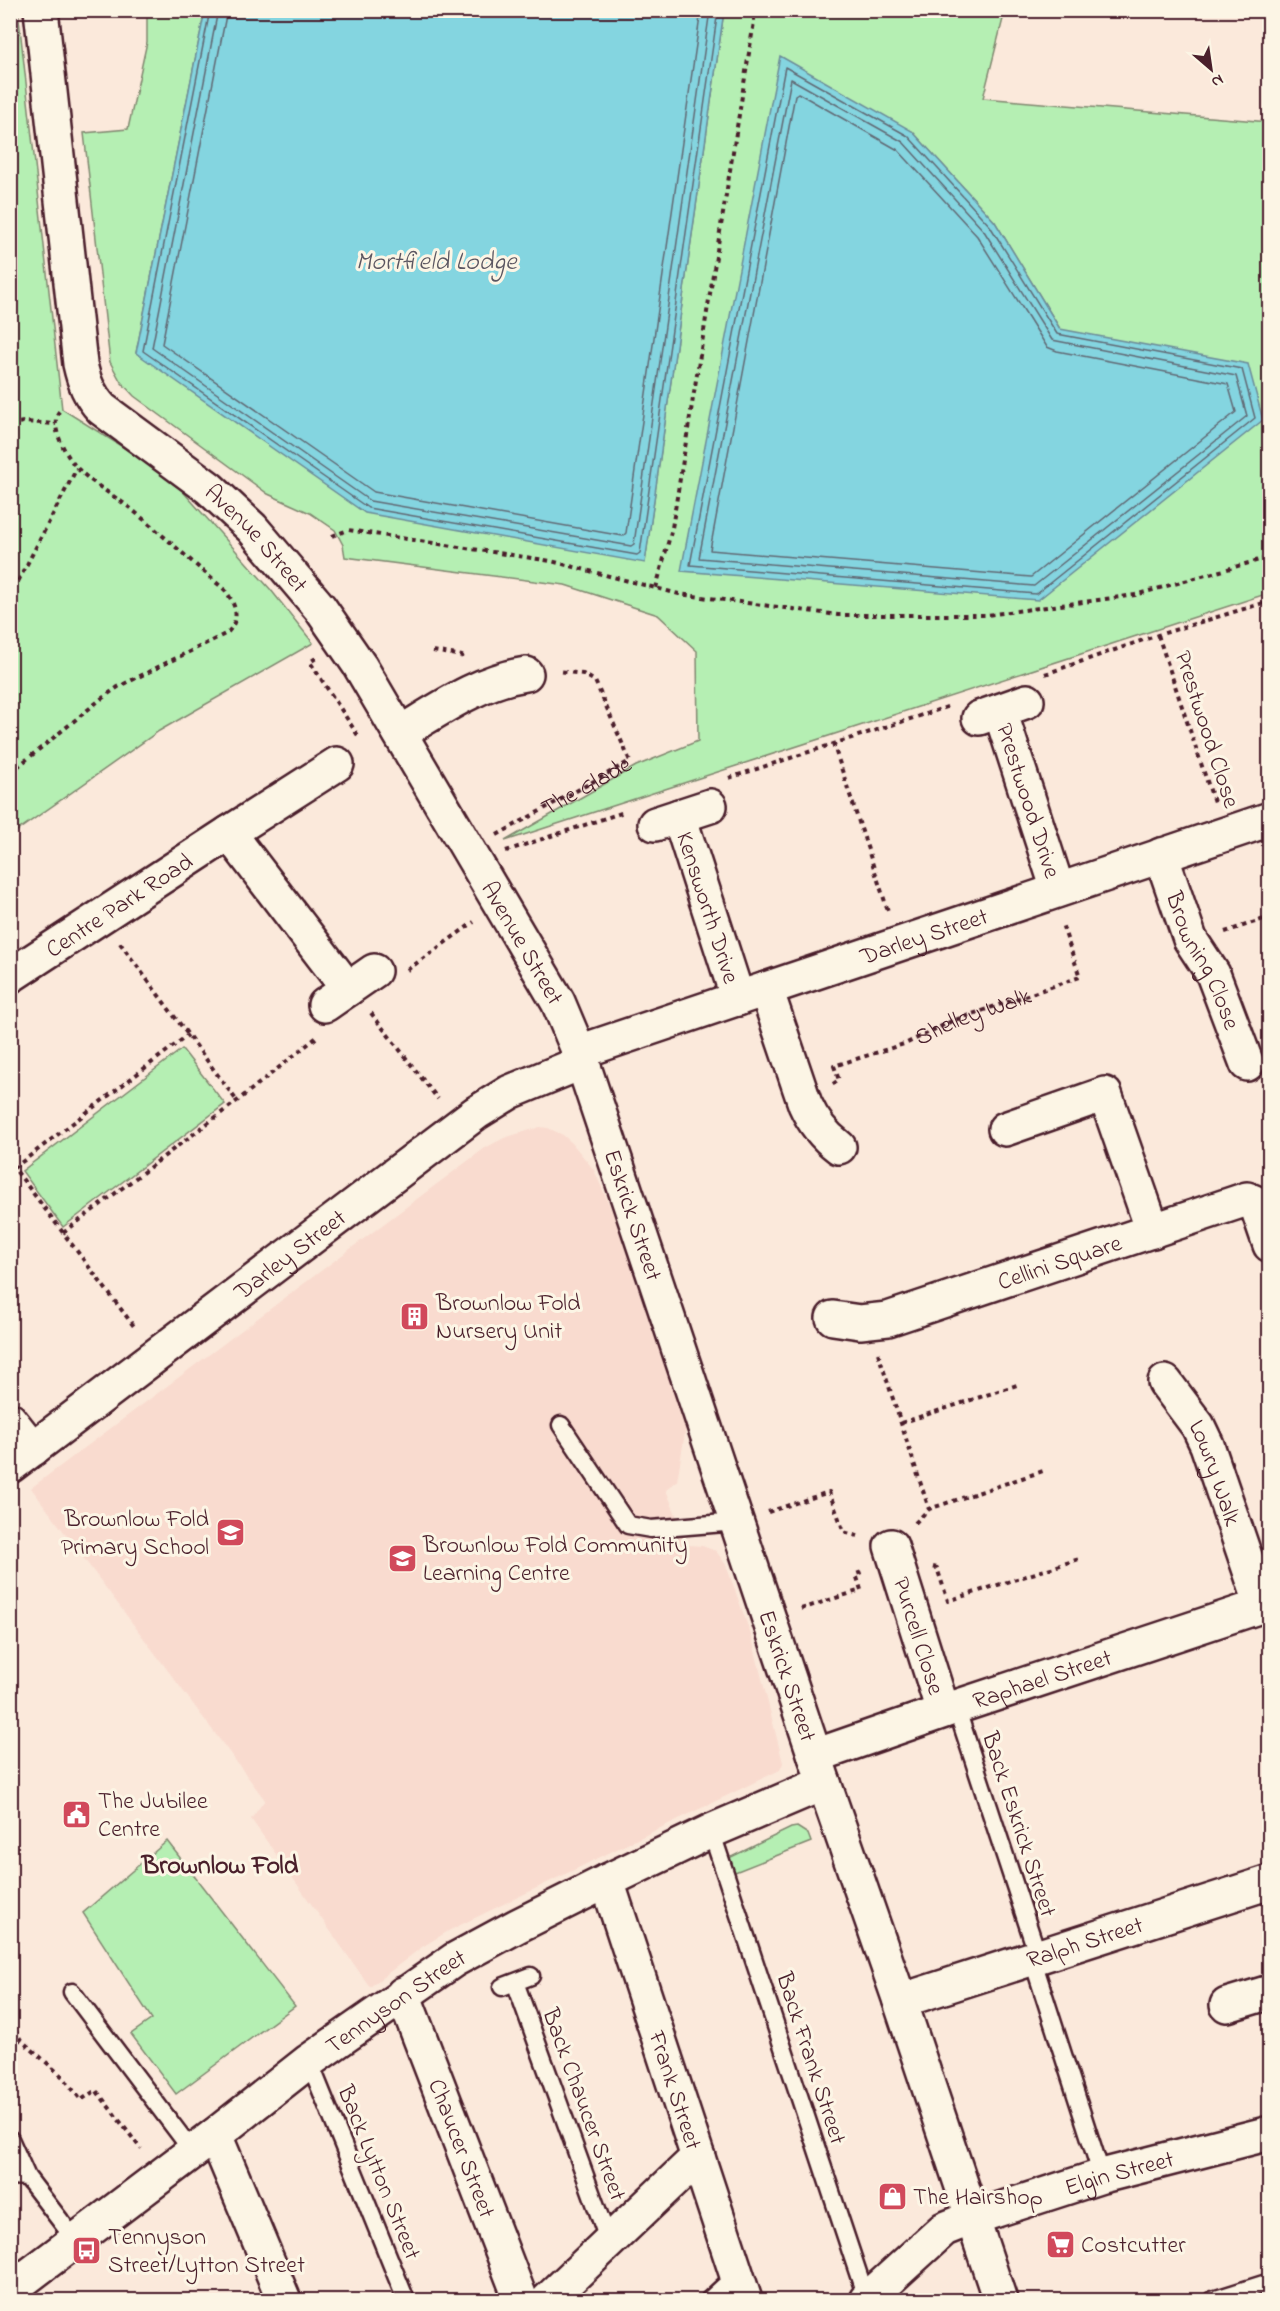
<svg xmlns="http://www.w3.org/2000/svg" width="1280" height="2311" viewBox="0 0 1280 2311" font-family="'Indie Flower',sans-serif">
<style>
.built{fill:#f9dbcf}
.green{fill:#b5efb3;stroke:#80876f;stroke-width:1.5;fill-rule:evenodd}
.water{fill:#84d5e0;stroke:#6d8c98;stroke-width:1.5}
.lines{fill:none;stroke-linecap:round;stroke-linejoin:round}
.shore{stroke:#616873;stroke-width:1.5}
.lane-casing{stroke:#4a1f2b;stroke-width:21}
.street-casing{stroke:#4a1f2b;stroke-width:38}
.secondary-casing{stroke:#4a1f2b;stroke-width:38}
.path{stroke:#4a1f2b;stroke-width:4;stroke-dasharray:4.5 4.5;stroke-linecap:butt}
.lane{stroke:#fcf5e5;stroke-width:16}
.street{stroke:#fcf5e5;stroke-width:33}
.secondary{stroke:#fcf5e5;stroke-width:33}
.labels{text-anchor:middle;stroke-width:6;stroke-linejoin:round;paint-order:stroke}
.street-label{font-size:24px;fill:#4a1f2b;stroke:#fcf5e5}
.poi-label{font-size:24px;fill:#4a1f2b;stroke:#fcf5e5;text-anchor:start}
.water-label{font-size:26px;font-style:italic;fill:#5b5661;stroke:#fcf5e5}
.neighbourhood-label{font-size:26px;font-weight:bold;fill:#4a1f2b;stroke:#fcf5e5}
</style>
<rect width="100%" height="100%" fill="#fbe9db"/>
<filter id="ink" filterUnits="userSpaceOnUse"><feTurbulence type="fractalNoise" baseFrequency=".0167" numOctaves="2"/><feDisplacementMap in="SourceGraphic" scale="12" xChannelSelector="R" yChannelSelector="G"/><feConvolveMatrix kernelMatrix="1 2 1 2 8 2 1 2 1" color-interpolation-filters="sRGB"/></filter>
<g filter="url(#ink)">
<path class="built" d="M540,1127l8,1 15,7 9,8 22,27 18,41 74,216 -9,54 -11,9 22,55 14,1 14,5 10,14 25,70 32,128 -3,7 -330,160 -28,17 -52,40 -119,-168 14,-19 -234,-312 454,-340 19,-10z"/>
<path class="green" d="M18,10l44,399 107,67 102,114 42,53 -154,88 -148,104 -1,-824z
M147,11h58l-69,342 509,209 79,-551h281l-22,87 286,24v471l-764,248 131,-75 62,-25 -1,-90 -39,-36 -93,-30 -220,-28 -2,-12 -8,-15 -25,-17 -42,-19 -134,-98 -13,-14 -11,-20 -26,-229 44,-4 19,-87zM912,131l83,91 65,107z
M182,1049l43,55 -162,123 -41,-56z
M797,1827l11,7 3,8 -76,30 -6,-14 62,-30z
M167,1841l128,165 -119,88 -45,-60 21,-15 -69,-106z"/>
<path class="water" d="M205,10l519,1 -79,552 -280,-50 -229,-160z
M780,56l132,75 83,91 65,107 188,35 15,56 -225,180 -357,-29z"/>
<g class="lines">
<path class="shore" d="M210,10l-67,341 225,157 269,47 3,-2 78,-543
M218,10l-66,338 218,153 261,45 3,-2 76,-534
M227,10l-65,334 212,148 249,44 3,-3 75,-523
M785,67l123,69 82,90 67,108 185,35 13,49 -219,176 -346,-29z
M791,79l112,63 81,89 68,109 184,36 11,40 -213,170 -335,-28z
M798,93l100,57 79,86 70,111 10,4 171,33 8,28 -205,165 -321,-27 85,-455z"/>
<defs>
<path id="lane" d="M561,1425l67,100 23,4 86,-7
M956,1707l82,249
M711,1831l156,469
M1032,1958l70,218
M515,1982l94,260
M502,1987l29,-11
M72,1992l121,160
M309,2061l97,239
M10,2139l17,38
M10,2176l17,1 49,64
M709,2300l27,-25
M1213,2300l57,-18"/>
<g id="street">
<path id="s3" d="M1000,711l58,179"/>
<path d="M979,718l48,-17"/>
<path d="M400,733c40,-24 79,-52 126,-59"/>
<path id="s4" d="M679,816l59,183"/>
<path d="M655,824l55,-18"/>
<path d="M229,833l119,156"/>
<path id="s5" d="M1161,855l29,84 23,35 34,90"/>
<path id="s6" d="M10,976l219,-143 108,-69"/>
<path d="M766,989l39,115c8,18 18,31 34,43"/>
<path d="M325,1005l49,-34"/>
<path id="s7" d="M579,1052l691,-233"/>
<path d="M1005,1129l100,-35 48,137"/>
<path id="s8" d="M833,1318l27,4 28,-3 359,-120 7,3 3,5 13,38"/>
<path id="s9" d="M1165,1382l33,44 9,19 55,161"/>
<path d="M10,1420l23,29"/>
<path id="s10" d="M10,1466l466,-353 34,-21 73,-30"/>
<path id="s11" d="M891,1546l52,165"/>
<path id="s12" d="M815,1756l141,-49 314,-104"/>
<path id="s13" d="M607,1881l138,419"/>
<path id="s14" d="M403,1994l118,306"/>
<path id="s15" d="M900,2001l370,-119"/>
<path d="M1227,2005l43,-13"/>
<path d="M215,2135l69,165"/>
<path d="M548,2300l150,-143"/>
<path d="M866,2300l78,-71 28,-11"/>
</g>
<g id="secondary">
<path id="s16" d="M41,10l39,354c4,18 9,31 22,45l107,79 43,40 68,80 40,58 198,336 21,50 245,731 76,218 100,299"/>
<path id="s17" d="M972,2218l130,-42 168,-43"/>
<path id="s18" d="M10,2290l205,-155 94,-74 145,-101 63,-34 90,-45 104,-50 113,-48"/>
</g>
</defs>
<use href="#lane" class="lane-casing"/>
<use href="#street" class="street-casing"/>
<use href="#secondary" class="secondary-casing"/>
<g class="path">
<path d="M10,424l14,-2 32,2"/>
<path d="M332,536l16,-6 203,31 128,33 159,21h149l148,-20 135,-38"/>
<path d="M656,588l16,-60 82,-506v-12"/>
<path d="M10,597l67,-129"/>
<path d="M1158,635l56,167"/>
<path d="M433,651l29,5 1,3"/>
<path d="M316,658l-6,4 49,75"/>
<path d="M1045,674l113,-39 112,-34"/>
<path d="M833,743l56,171"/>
<path d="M10,773l91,-74 17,-12 109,-54c14,-14 9,-28 -2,-43 -32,-27 -63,-56 -95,-82 -17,-13 -37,-24 -52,-39 -11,-11 -33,-49 -16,-60"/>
<path d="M729,778l221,-72"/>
<path id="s1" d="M497,835l133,-74 -35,-80 -12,-7 -25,-3"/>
<path d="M506,851l118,-39"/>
<path d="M1225,932l45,-15"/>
<path d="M120,943l117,158"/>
<path d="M407,970l67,-48"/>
<path d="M371,1013l67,86"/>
<path id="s2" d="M833,1084l6,-4 -5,-14 73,-23 45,-22 128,-44 -18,-53"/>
<path d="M10,1166l4,2 122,161"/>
<path d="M14,1168l174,-133"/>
<path d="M63,1233l174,-132 80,-64"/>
<path d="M878,1353l51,156"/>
<path d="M901,1423l119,-39"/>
<path d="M768,1512l61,-20 15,40 17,5"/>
<path d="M915,1523l14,-14 117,-39"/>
<path d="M933,1567l4,1 11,33 131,-42"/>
<path d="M801,1609l60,-19 -5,-16 9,-3"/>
<path d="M10,2022l11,18 42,37 18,23 15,-10 45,59"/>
</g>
<use href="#lane" class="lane"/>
<use href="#street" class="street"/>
<use href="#secondary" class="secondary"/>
</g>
</g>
<defs>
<symbol id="building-square" viewBox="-11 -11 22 22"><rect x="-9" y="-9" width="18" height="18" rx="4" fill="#d1495b" stroke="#fcf5e5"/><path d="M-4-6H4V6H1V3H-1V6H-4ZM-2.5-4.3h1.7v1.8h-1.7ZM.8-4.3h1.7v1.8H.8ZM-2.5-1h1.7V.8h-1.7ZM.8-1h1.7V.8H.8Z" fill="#fff"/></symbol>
<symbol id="school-square" viewBox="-11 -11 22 22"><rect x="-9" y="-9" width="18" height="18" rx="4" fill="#d1495b" stroke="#fcf5e5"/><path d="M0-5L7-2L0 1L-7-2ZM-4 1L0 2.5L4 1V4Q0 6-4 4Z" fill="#fff"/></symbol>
<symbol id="university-square" viewBox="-11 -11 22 22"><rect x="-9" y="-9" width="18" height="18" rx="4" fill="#d1495b" stroke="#fcf5e5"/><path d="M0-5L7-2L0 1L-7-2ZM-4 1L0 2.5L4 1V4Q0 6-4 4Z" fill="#fff"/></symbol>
<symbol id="civic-square" viewBox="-11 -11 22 22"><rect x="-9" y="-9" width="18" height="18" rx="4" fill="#d1495b" stroke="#fcf5e5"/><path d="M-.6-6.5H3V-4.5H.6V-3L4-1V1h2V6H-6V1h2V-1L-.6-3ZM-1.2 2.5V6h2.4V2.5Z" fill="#fff"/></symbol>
<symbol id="shop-square" viewBox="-11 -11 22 22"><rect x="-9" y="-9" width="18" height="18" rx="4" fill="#d1495b" stroke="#fcf5e5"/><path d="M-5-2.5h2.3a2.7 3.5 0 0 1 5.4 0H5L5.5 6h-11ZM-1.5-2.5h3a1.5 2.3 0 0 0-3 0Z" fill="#fff"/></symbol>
<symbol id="supermarket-square" viewBox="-11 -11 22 22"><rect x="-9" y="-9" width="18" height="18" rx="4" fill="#d1495b" stroke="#fcf5e5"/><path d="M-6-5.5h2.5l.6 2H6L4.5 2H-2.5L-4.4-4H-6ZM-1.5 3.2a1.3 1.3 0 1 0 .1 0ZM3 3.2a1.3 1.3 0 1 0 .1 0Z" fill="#fff"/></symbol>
<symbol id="bus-square" viewBox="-11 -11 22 22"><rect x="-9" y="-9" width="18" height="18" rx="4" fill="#d1495b" stroke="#fcf5e5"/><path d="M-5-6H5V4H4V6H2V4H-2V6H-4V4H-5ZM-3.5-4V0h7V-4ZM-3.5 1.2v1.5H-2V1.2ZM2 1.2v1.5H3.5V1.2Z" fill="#fff"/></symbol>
</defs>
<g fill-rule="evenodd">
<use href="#building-square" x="398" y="1300" width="33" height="33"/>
<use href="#school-square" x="214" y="1516" width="33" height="33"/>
<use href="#university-square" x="386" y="1542" width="33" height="33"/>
<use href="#civic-square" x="60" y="1798" width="33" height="33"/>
<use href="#shop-square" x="876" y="2180" width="33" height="33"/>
<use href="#supermarket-square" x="1044" y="2228" width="33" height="33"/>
<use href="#bus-square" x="70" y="2234" width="33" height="33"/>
</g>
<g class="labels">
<g class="street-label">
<text dy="8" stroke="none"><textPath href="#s16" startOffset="609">Avenue Street</textPath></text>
<text transform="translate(1208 729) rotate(72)" y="8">Prestwood Close</text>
<text dy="8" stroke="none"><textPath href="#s1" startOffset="102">The Glade</textPath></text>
<text dy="8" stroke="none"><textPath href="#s3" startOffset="94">Prestwood Drive</textPath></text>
<text dy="8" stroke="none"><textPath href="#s6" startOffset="130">Centre Park Road</textPath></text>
<text dy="8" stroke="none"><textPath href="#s4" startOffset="96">Kensworth Drive</textPath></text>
<text dy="8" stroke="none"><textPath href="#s7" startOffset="364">Darley Street</textPath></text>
<text dy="8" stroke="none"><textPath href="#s16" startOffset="1095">Avenue Street</textPath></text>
<text dy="8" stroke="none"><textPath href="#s5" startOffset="114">Browning Close</textPath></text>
<text dy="8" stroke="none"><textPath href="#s2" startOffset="170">Shelley Walk</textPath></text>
<text dy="8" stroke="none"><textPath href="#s16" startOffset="1390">Eskrick Street</textPath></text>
<text dy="8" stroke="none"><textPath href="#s10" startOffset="351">Darley Street</textPath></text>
<text dy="8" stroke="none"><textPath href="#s8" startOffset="236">Cellini Square</textPath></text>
<text dy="8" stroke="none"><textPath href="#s9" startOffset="105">Lowry Walk</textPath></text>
<text dy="8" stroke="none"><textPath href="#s11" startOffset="94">Purcell Close</textPath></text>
<text dy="8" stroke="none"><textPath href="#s16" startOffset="1876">Eskrick Street</textPath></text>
<text dy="8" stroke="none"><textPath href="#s12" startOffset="240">Raphael Street</textPath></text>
<text transform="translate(1020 1824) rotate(72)" y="8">Back Eskrick Street</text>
<text dy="8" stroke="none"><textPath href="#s15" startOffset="194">Ralph Street</textPath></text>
<text dy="8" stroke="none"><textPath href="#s18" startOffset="482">Tennyson Street</textPath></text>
<text transform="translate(812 2058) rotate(72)" y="8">Back Frank Street</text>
<text dy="8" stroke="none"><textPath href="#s13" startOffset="220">Frank Street</textPath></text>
<text transform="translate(585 2104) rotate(70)" y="8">Back Chaucer Street</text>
<text dy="8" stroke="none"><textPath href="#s14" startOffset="165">Chaucer Street</textPath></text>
<text transform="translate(380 2172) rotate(68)" y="8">Back Lytton Street</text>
<text dy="8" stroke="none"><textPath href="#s17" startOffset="154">Elgin Street</textPath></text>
</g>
<g class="poi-label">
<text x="436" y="1310">Brownlow Fold<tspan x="436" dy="28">Nursery Unit</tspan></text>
<text x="209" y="1526" text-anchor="end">Brownlow Fold<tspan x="209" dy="28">Primary School</tspan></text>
<text x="423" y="1552">Brownlow Fold Community<tspan x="423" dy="28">Learning Centre</tspan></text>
<text x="98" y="1808">The Jubilee<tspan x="98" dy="28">Centre</tspan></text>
<text x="913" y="2204">The Hairshop</text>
<text x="108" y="2244">Tennyson<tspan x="108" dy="28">Street/Lytton Street</tspan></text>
<text x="1081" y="2252">Costcutter</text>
</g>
<g class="water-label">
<text x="436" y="269">Mortfield Lodge</text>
</g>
<g class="neighbourhood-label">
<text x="220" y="1873">Brownlow Fold</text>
</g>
</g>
<rect width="1280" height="2311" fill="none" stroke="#fcf5e5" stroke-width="36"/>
<rect x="18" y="18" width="1244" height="2275" fill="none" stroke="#4a1f2b" stroke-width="2" filter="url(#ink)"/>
<g transform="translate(1211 69) rotate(151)" stroke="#fcf5e5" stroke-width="4.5" paint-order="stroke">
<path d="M0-4.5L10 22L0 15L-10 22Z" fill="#4a1f2b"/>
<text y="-9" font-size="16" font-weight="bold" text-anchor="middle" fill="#4a1f2b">N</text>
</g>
</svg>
